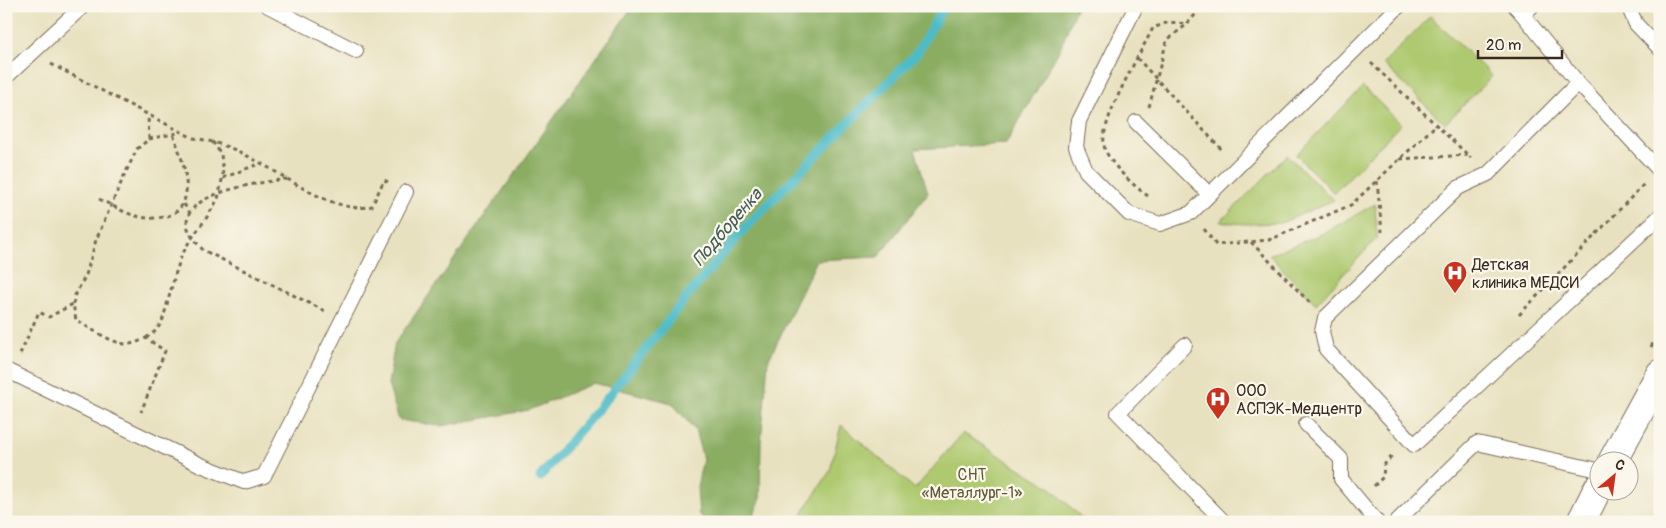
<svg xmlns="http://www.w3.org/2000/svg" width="1666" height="528" viewBox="0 0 1666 528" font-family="Pangolin,sans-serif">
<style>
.green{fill:#aec96f;stroke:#747a46}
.forest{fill:#8aad62;stroke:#626c40}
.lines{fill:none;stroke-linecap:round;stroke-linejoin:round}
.stream{stroke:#4ebcc7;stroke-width:9}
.lane-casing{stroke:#786a56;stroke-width:16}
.street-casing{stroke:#786a56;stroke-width:30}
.path{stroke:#786a56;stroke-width:3;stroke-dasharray:4 4;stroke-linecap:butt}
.lane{stroke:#fff;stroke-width:14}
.street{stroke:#fff;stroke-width:28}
.labels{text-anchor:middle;stroke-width:4.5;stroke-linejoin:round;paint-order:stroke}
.poi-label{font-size:16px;fill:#3b2a1e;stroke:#fbf7ec;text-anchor:start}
.park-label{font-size:16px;fill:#5e5a36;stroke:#fbf7ec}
.water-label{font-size:18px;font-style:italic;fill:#425d59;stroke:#fbf7ec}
</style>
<rect width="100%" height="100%" fill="#fbf7ec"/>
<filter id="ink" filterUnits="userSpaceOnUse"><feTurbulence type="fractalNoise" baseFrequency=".02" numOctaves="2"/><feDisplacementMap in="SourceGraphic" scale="10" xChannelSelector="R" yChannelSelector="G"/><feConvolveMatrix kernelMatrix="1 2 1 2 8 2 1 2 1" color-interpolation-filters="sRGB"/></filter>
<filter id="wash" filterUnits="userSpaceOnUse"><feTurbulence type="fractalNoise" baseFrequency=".0096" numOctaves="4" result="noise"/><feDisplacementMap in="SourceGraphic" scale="20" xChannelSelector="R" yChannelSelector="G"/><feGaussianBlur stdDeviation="1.12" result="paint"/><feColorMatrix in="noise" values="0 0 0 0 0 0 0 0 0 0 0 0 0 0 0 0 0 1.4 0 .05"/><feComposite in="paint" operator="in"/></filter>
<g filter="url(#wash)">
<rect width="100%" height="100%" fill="#e8e1bf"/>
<path class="green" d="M1430,16l62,60 -47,48 -62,-60z
M1363,87l38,37 -67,69 -38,-38z
M1287,155l47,45 -53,23 -35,1 -26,-2z
M1375,204l2,34 -61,66 -47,-49 53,-21z
M841,425l74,64 48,-56 88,55 35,34h-289l33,-51z"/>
<path class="forest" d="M633,6h444l-17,43 -54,95 -91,5 13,44 -50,64 -61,3 -49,101 -7,81 -1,59 -10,21h-42l-9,-7 -2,-28 6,-28 -8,-29 -23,-27 -78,-20 -65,27 -88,16 -42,-6 -11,-36 7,-41z"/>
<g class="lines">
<path class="stream" d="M540,477l69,-81 77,-98 60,-71 171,-174 27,-47"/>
</g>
</g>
<g filter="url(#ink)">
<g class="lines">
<defs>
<path id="lane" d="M268,6l88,45
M1136,6l-57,115 -3,26 10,24 43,43 31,10 31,-11 208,-207
M1515,6l8,9 9,-9
M1628,6l8,18 24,25
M1523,15l55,68 82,88
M6,77l77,-71
M1578,83l-90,91 -30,14 -133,130 -3,13 4,18 88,96 246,-229
M1136,122l73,72
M1185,345l-67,68 106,109
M6,370l195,95 43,17 20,-6 142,-284
M1306,424l35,35v20l36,43
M1396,522l81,-79 121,27"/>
<path id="street" d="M1613,460l47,-86
M1581,522l17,-34"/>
</defs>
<use href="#lane" class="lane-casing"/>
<use href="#street" class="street-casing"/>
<path class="path" d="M1657,6l3,10
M1137,58l86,93
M1371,63l100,95
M51,64l142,74c22,3 43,11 62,22 31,16 81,56 117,46l12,-26 4,2
M1149,107l18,-67 19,-15
M149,139l33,-7
M1400,159l68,-4
M223,178l38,-15
M287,179c-22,3 -102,12 -100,45 1,10 10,19 16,26l122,61
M1377,181l5,51
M1148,196c-13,-9 -42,-35 -44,-51 -4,-25 37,-93 49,-117l16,-6 18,2 16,-18
M99,199c13,6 28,16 42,18 8,2 16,1 23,0 38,-9 18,-59 9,-83
M184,204l6,9
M1204,229l12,16 53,-5 82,-35 85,-80
M1251,242l60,62
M73,304l2,-9 11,-20 10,-35 28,-64 13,-27 12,-10 -1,-24
M1519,315l125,-131
M146,338l11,-8 6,-11 12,-44 6,-18 8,-15 18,-25 11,-18 5,-24 -2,-21 -9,-13
M1651,347l9,-17
M20,354l19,-42 10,5 24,-13 3,16c11,6 38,25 51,24 7,0 13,-3 19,-6l19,13 -24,61
M1374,486l9,-9 1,-12 9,-10"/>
<use href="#lane" class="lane"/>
<use href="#street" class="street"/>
</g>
</g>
<defs>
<symbol id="hospital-pin" viewBox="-11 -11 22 30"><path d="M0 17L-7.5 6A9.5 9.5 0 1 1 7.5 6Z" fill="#c8321e" stroke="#fbf7ec"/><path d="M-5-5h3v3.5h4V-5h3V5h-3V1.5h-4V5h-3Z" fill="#fff"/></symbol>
</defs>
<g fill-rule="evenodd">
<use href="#hospital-pin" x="1441" y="259" width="28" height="38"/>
<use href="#hospital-pin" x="1204" y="385" width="28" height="38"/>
</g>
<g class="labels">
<g class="poi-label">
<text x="1472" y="270">Детская<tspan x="1472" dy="18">клиника МЕДСИ</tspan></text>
<text x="1236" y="396">ООО<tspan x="1236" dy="18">АСПЭК-Медцентр</tspan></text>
</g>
<g class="park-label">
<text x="972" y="480">СНТ<tspan x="972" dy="18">«Металлург-1»</tspan></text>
</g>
<g class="water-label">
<text transform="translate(727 227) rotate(-49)" y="6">Подборенка</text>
</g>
</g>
<rect width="1666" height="528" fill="none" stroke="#fbf7ec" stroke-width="25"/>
<g transform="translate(1614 476) rotate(29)"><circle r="24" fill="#fbf7ec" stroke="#aea59a"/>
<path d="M0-4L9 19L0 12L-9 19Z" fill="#c8321e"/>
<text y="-8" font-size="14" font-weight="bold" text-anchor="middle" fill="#3b2a1e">С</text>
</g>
<path d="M1478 50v8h84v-8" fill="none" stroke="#3b2a1e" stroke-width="2.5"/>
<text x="1486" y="50" font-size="15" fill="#3b2a1e" stroke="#fbf7ec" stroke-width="4" paint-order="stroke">20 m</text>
</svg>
